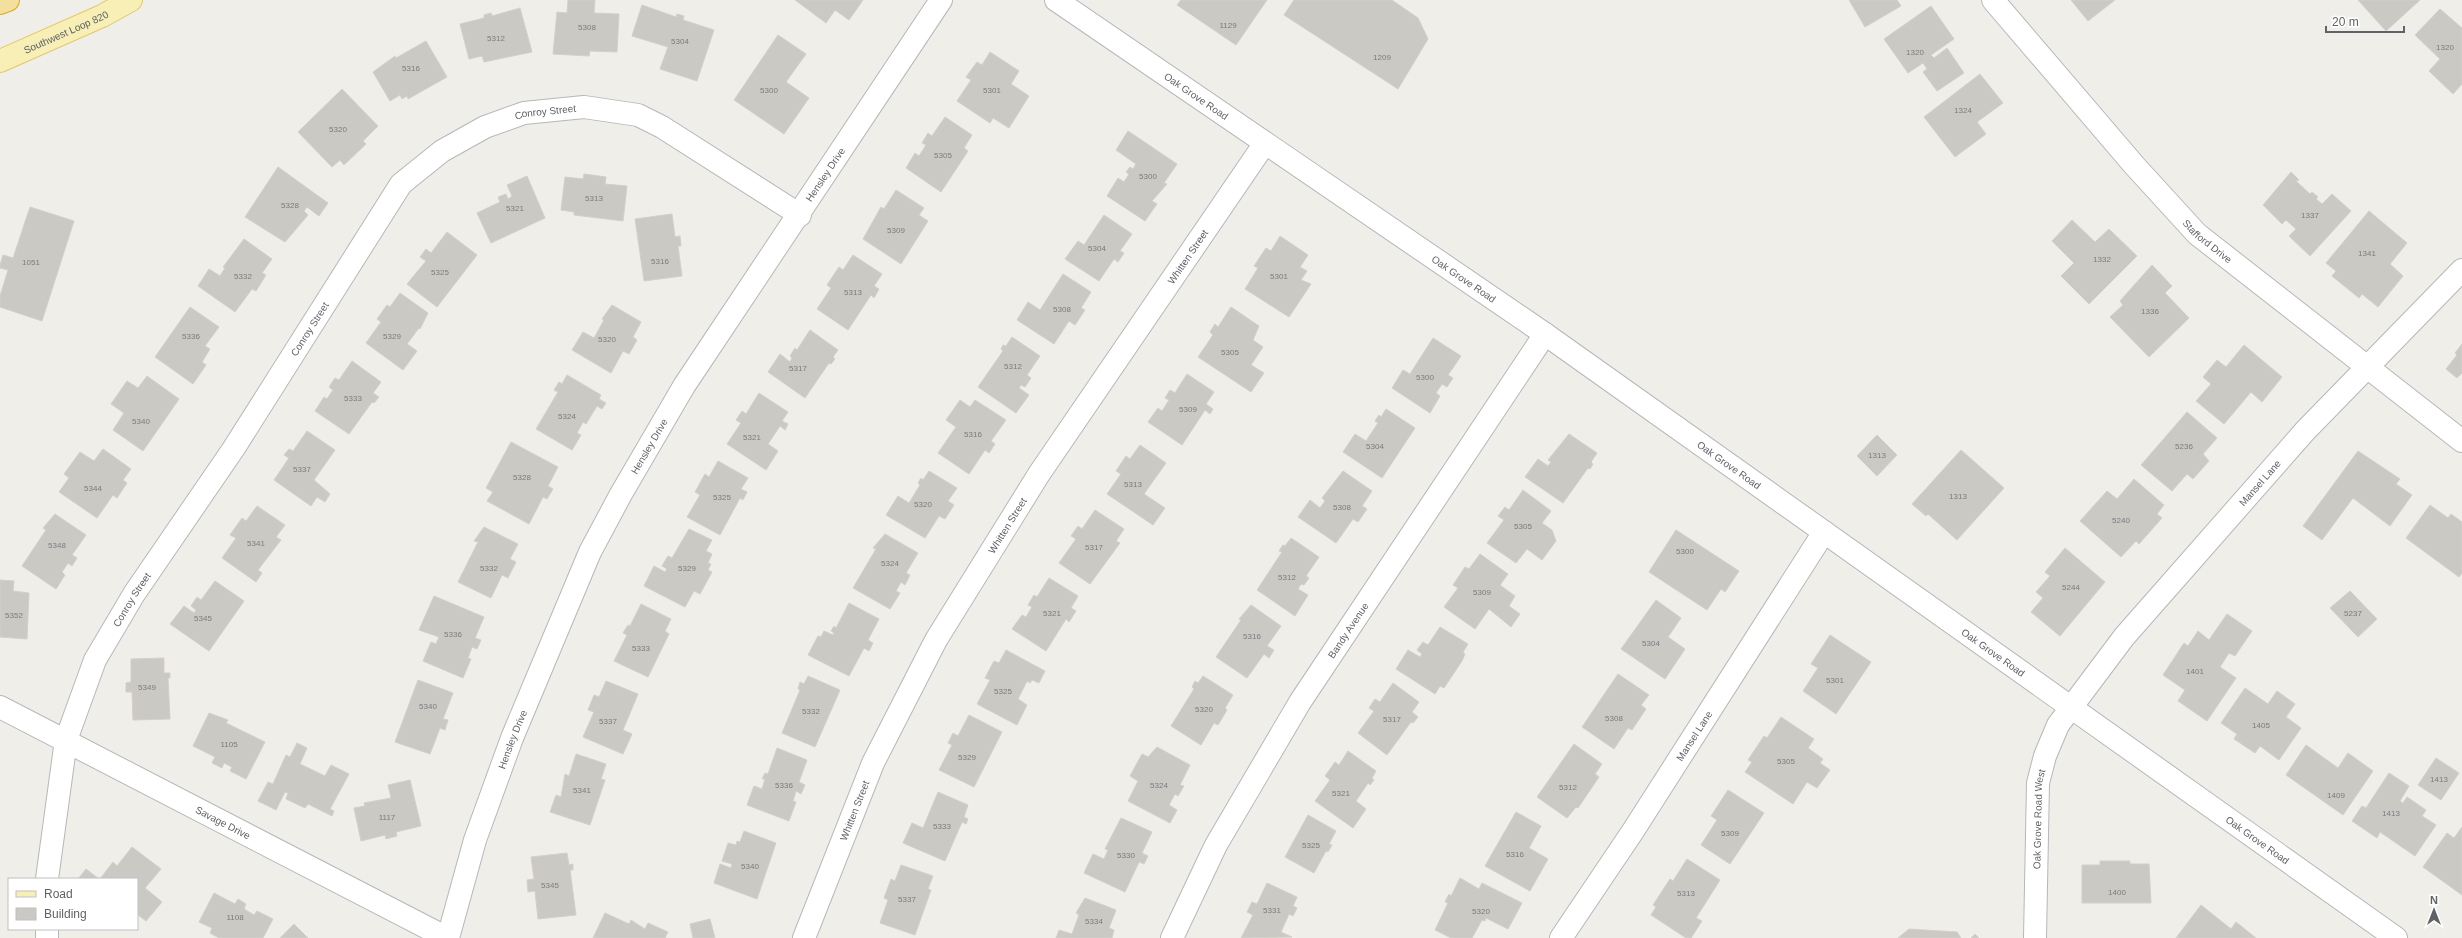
<svg xmlns="http://www.w3.org/2000/svg" width="2462" height="938" viewBox="0 0 2462 938" font-family="Helvetica,sans-serif">
<style>
.building{fill:#cbc9c4;stroke:#d3d0c7}
.lines{fill:none;stroke-linecap:round;stroke-linejoin:round}
.minor-casing{stroke:#b5b7ba;stroke-width:24}
.major-casing{stroke:#e3c86d;stroke-width:24}
.highway-casing{stroke:#ddaa1a;stroke-width:24}
.minor{stroke:#fff;stroke-width:22}
.major{stroke:#f7efb5;stroke-width:22}
.highway{stroke:#f2e09c;stroke-width:22}
.labels{text-anchor:middle;stroke-width:4;stroke-linejoin:round;paint-order:stroke}
.number-label{font-size:8px;fill:#7a7c7e}
.street-label{font-size:10px;fill:#5f6266;stroke:#fff}
</style>
<rect width="100%" height="100%" fill="#efeee8"/>
<path class="building" d="M568,0h27l-1,13 25,1 -2,38 -27,-1 -1,5 -36,-2 4,-42 10,1z
M795,0h68l-14,20 -14,-10 -9,13z
M1181,0h86l-31,45 -59,-40z
M1294,0h98l26,18 10,21 -30,50 -114,-74z
M1849,0h48l4,6 -36,21z
M2071,0h44l-27,21z
M2358,0h62l-34,31z
M642,5l34,12 1,-3 7,2 -1,4 31,10 -17,51 -37,-12 8,-22 -36,-11z
M1931,6l23,33 -23,16 3,3 13,-10 17,25 -27,18 -14,-19 4,-3 -4,-6 -15,10 -24,-34z
M520,8l12,44 -48,10 -2,-6 -13,3 -9,-35 24,-6v-3l7,-2 1,3z
M2440,9l22,19v56l-9,10 -24,-23 11,-12 -25,-24z
M778,35l28,19 -20,28 23,16 -25,36 -50,-34z
M426,41l21,36 -39,22 -1,-3 -5,3 -2,-4 -10,6 -17,-29 22,-16 1,2z
M990,52l29,19 -8,13 18,12 -20,32 -16,-10 -3,5 -33,-22 14,-21 -5,-3 11,-15 5,3z
M1980,74l23,29 -26,19 9,12 -31,23 -31,-40z
M342,89l36,37 -15,15 3,3 -22,21 -4,-5 -8,7 -34,-35z
M945,117l27,18 -8,13 4,3 -27,41 -35,-24 9,-15 4,3 7,-11 -4,-2 6,-10 4,3z
M1128,131l49,33 -13,19 3,1 -15,17 5,3 -12,17 -38,-25 11,-18 6,4 5,-8 -3,-2 4,-5 3,2 3,-5 -20,-14z
M278,167l50,36 -9,13 -12,-9 -3,4 4,4 -23,27 -40,-25z
M2291,172l8,8 -3,1 14,13 2,-2 6,5 -2,2 6,5 10,-10 19,17 -41,45 -21,-20 7,-7 -10,-9 -4,4 -19,-19z
M584,174l22,3 -1,7 22,2 -4,35 -49,-6v-3l-13,-2 4,-33 18,2z
M527,176l18,42 -54,25 -14,-30 23,-11 -2,-5 8,-3 2,5 4,-3 -5,-11z
M896,190l28,18 -5,7 9,6 -27,43 -38,-25 18,-32 3,2z
M30,207l44,14 -32,100 -42,-14v-11l8,-26 -8,-2v-3l3,-10 10,3z
M2369,211l38,32 -17,21 13,12 -25,31 -16,-13 -3,4 -27,-22 4,-5 -10,-8z
M672,214l3,23 5,-1 1,10h-3l4,30 -38,5 -9,-62z
M1104,215l28,19 -12,17 4,2 -6,9 -4,-3 -15,22 -34,-22 13,-18 6,4z
M2072,220l23,22 14,-13 28,27 -48,48 -28,-28 13,-13 -22,-22z
M447,232l30,23 -40,52 -30,-23 19,-23 -6,-4 6,-8 5,4z
M1280,236l28,19 -8,12 7,4 -6,9 10,4 -22,33 -44,-28 13,-21 -4,-2 12,-18 5,3z
M244,239l28,20 -10,14 4,2 -10,16 -4,-2 -17,23 -37,-26 11,-17 11,7 5,-8 -2,-1z
M853,255l29,19 -8,12 5,3 -5,9 -3,-3 -23,35 -31,-21 14,-21 -4,-3 12,-18 4,3z
M2152,265l20,21 -7,7 24,25 -40,39 -39,-40 13,-12 -3,-4z
M1063,274l28,18 -10,16 4,2 -10,15 -6,-4 -15,23 -37,-24 11,-18 12,8z
M400,293l28,20 -8,16 -1,-1 -12,16 10,7 -14,19 -37,-27 15,-21 -4,-3 10,-14 3,2z
M612,305l29,17 -8,15 4,3 -8,14 -6,-3 -12,22 -39,-23 11,-18 11,6 10,-18 -2,-1z
M190,307l29,20 -14,19 5,3 -8,13 4,3 -13,19 -38,-27z
M1231,307l28,19 -6,14 10,7 -12,18 13,8 -13,19 -53,-35 15,-22 -3,-3 5,-8 3,3z
M810,330l28,20 -5,7 2,2 -4,5 -2,-1 -24,35 -37,-26 12,-18 10,8 2,-4 -2,-2 5,-8 2,2z
M1012,337l28,19 -13,19 4,3 -6,9 -4,-2 -2,3 10,7 -13,18 -38,-26 25,-36 -2,-2 2,-4 3,1z
M1433,338l28,18 -13,19 5,3 -6,9 -5,-3 -6,9 4,3 -10,17 -38,-25 11,-18 7,4z
M2462,344v29l-5,5 -11,-9 11,-14 -2,-2z
M2244,345l38,32 -20,25 -11,-10 -27,32 -28,-23 15,-17 -8,-7 14,-17 9,7z
M352,361l29,21 -8,11 6,4 -5,6 -2,-1 -23,32 -34,-23 9,-14 3,2 6,-9 -4,-3 6,-9 4,2z
M1187,374l27,18 -8,12 7,5 -3,5 -5,-4 -23,35 -34,-23 10,-14 4,3 7,-11 -4,-2 5,-8 5,3z
M567,375l34,20 -2,4 7,4 -4,6 -5,-3 -11,18 -3,-2 -6,11 4,2 -9,15 -36,-21 22,-37 -4,-2 5,-8 3,2z
M147,376l32,23 -36,52 -30,-21 11,-17 -13,-9 16,-23 11,7z
M759,393l29,19 -6,9 6,3 -3,6 -5,-4 -12,18 10,7 -12,19 -39,-26 14,-21 -5,-3 6,-9 4,3z
M960,400l10,7 5,-7 31,20 -15,21 4,3 -6,9 -4,-3 -16,24 -31,-21 18,-26 -10,-7z
M1386,409l29,19 -33,50 -39,-26 12,-18 11,7 12,-18 -3,-2 4,-6 2,2z
M2187,412l30,26 -14,16 6,7 -16,18 -6,-5 -15,17 -31,-26z
M307,431l28,19 -21,30 16,14 -5,8 -8,-5 -6,9 -37,-26 15,-22 -5,-3 5,-6 4,2z
M1569,434l28,19 -6,9 2,2 -3,5 -2,-1 -25,35 -38,-26 13,-18 10,7 3,-4 -3,-2z
M1877,435l20,20 -20,21 -20,-20z
M511,442l47,25 -10,19 5,3 -6,10 -4,-2 -14,27 -42,-23 6,-9 -7,-4z
M1140,445l26,18 -22,31 21,14 -12,17 -46,-31 14,-20 -5,-3 10,-15 4,3z
M103,449l28,20 -8,11 4,3 -10,15 -4,-3 -16,23 -38,-26 10,-14 -5,-4 16,-22 14,9z
M1961,450l43,38 -47,52 -29,-26 -2,2 -14,-12z
M2358,451l42,28 -4,5 16,11 -22,31 -37,-28 -31,42 -19,-14z
M718,461l30,17 -7,11 6,3 -4,8 -3,-2 -20,37 -33,-18 13,-22 -5,-3 10,-18 4,3z
M929,471l28,17 -9,13 6,4 -9,14 -6,-3 -14,22 -39,-23 12,-19 11,7 11,-18 -2,-2 3,-5 2,2z
M1343,471l29,20 -10,15 5,3 -9,13 -5,-3 -17,24 -38,-26 12,-17 10,8 5,-7 -3,-3z
M2134,479l30,26 -7,9 5,4 -23,26 -3,-3 -15,16 -41,-36 27,-30 10,8z
M1523,490l28,21 -9,12 10,7 4,11 -14,19 -15,-11 -11,14 -29,-20 17,-23 -6,-4 7,-9 4,3z
M2430,505l18,13 3,-4 11,8v51l-3,4 -53,-39z
M257,506l28,19 -9,12 5,3 -23,30 4,3 -6,9 -34,-24 14,-20 -6,-3 12,-17 4,3z
M1095,510l29,19 -8,12 4,2 -30,41 -31,-21 17,-24 -5,-3 7,-10 4,3z
M55,514l31,21 -14,20 5,3 -5,8 -4,-3 -6,9 3,3 -9,14 -34,-23 24,-36 -3,-2z
M484,527l34,17 -8,15 6,3 -8,16 -6,-3 -11,23 -33,-16 20,-40 -4,-1z
M689,529l23,11 -6,11 6,3 -4,9 3,1 -3,6 4,2 -12,22 -6,-3 -9,16 -41,-21 10,-20 11,6 2,-3 -5,-3 6,-10 4,2z
M1676,530l63,41 -14,21 -4,-3 -14,21 -58,-38z
M885,534l33,19 -12,20 4,2 -5,10 -4,-3 -5,9 4,2 -10,16 -37,-21 23,-39 -3,-1z
M1291,538l28,19 -13,19 3,2 -5,7 -3,-1 -3,5 10,6 -13,21 -38,-26 25,-38 -3,-1 4,-6 2,1z
M2065,548l40,34 -45,54 -29,-24 12,-14 -7,-6 14,-16 -5,-4z
M1480,554l28,20 -8,11 15,11 -6,10 11,8 -9,13 -22,-18 -14,20 -31,-22 14,-19 -5,-3 12,-18 4,2z
M1049,578l29,18 -7,12 5,3 -7,11 -3,-3 -20,32 -34,-22 10,-14 4,2 6,-10 -4,-2 6,-10 3,2z
M0,580l14,1 -1,10 16,2 -2,46 -27,-2z
M215,581l29,20 -35,50 -39,-27 14,-18 10,7 2,-3 -5,-4 6,-9 4,3z
M2350,591l27,28 -19,18 -28,-29z
M434,596l50,21 -9,21 6,2 -4,9 -5,-2 -4,11 3,1 -8,19 -40,-17 8,-19 5,2 3,-7 -20,-7z
M1656,600l25,18 -13,19 17,12 -20,30 -44,-30z
M849,603l30,16 -11,21 5,3 -4,8 -5,-3 -15,28 -41,-21 10,-19 3,1 3,-6 9,4 1,-2 -3,-2 3,-5 2,2z
M641,604l30,15 -6,12 4,3 -21,43 -34,-16 13,-26 -4,-2 5,-8 2,1z
M1251,605l30,21 -14,20 7,4 -5,8 -5,-4 -17,24 -31,-21 25,-37 -2,-1z
M2227,614l25,17 -17,25 -6,-3 -9,14 16,11 -29,43 -29,-20 7,-11 -22,-15 21,-32 4,3 10,-15 11,9z
M1440,627l28,17 -5,8 2,2 -3,7 -18,27 -4,-2 -5,8 -39,-25 12,-19 12,7 2,-3 -5,-4 6,-8 5,3z
M1830,635l41,27 -35,52 -33,-23 15,-23 -7,-4z
M1006,650l39,21 -6,12 -7,-3 -2,3 -3,-2 -9,18 9,6 -10,20 -40,-21 13,-24 -5,-2 9,-17 5,2z
M164,658v15h6v5h-2l2,41 -37,1 -1,-28h-6v-9l5,-1v-23z
M1618,674l31,21 -8,10 5,4 -14,21 -4,-2 -14,21 -32,-22z
M808,676l32,14 -25,57 -33,-14 18,-43 -2,-1 2,-7 4,2z
M1203,676l30,19 -8,13 2,2 -9,15 -4,-2 -13,22 -30,-19 23,-37 -2,-2 3,-6 3,2z
M418,680l35,13 -10,26 5,1 -3,10 -5,-2 -10,26 -35,-12z
M606,681l32,13 -15,36 9,4 -9,20 -40,-17 11,-25 -6,-2 6,-15 5,2z
M1393,683l26,19 -7,10 6,5 -5,6 -2,-1 -24,33 -29,-22 16,-22 -5,-3 6,-9 5,3z
M2245,688l23,16 9,-13 18,13 -9,13 15,11 -22,32 -19,-14 -5,7 -21,-14 3,-5 -16,-11z
M209,713l19,7 -2,3 39,19 -19,37 -16,-8 2,-4 -8,-4 -2,5 -10,-5 3,-6 -22,-11z
M969,715l33,17 -28,55 -35,-17 13,-25 -4,-2 5,-10 5,3z
M1781,717l33,22 -6,9 15,11 -3,4 10,7 -13,18 -10,-6 -14,22 -48,-32 7,-10 -4,-2 16,-24 3,2z
M297,743l10,5 -7,16 25,12 6,-11 18,9 -19,35 4,2 -2,5 -24,-12 -3,4 -19,-9 2,-6 -3,-1 -9,18 -18,-9 10,-19 5,2 13,-29 4,2z
M1574,744l28,20 -7,10 4,3 -21,31 -2,-1 -9,11 -30,-21z
M2306,745l32,23 10,-15 25,18 -30,44 -57,-40z
M1157,747l33,18 -10,20 4,1 -6,10 -3,-2 -6,11 8,5 -7,13 -42,-22 10,-20 -8,-5 12,-22 6,3z
M777,748l30,12 -8,22 6,3 -4,9 -5,-3 -3,10 3,1 -7,19 -42,-16 7,-19 8,3 3,-10h-3l3,-6 3,1z
M1348,751l28,20 -4,7 2,2 -4,5 -2,-2 -12,18 10,8 -13,19 -38,-27 15,-21 -5,-4 10,-14 4,3z
M576,754l30,10 -5,15 4,1 -15,45 -40,-13 6,-17 5,2 4,-23 4,2z
M2436,758l23,15 -18,27 -23,-15z
M2389,773l20,13 -9,15 3,2 4,-6 19,13 -4,6 14,9 -21,31 -35,-24 -3,6 -25,-17 10,-15 4,2z
M410,780l11,46 -25,6 1,4 -11,3 -1,-4 -24,6 -7,-33 11,-2 -1,-3 27,-5 -3,-13z
M1728,790l36,23 -34,51 -29,-19 16,-25 -6,-4z
M938,792l30,13 -4,12 4,2 -2,5 -4,-2 -17,39 -42,-18 9,-20 11,5z
M1516,812l25,14 -12,22 19,11 -18,32 -45,-25z
M1308,815l28,16 -7,13 3,1 -4,7 -2,-1 -12,22 -29,-16z
M1121,818l31,14 -10,21 6,3 -4,8 -5,-2 -14,30 -41,-19 9,-19 11,5 4,-9 -3,-1z
M2462,827v68l-39,-28 24,-34 7,5z
M744,831l32,12 -19,56 -43,-16 6,-19 11,4 1,-4 -10,-3 6,-18 8,2 1,-4 3,1z
M132,847l29,22 -16,19 17,14 -16,19 -9,-7v-35h-37l13,-17 4,4z
M567,853l2,12 4,-1v6h-3l6,45 -38,4 -3,-28 -7,1 -1,-12 7,-1 -3,-22z
M1687,859l33,21 -24,38 6,3 -11,17h-5l-35,-23 5,-8 -3,-2 17,-26 3,2z
M2100,861h30v3h19l2,39h-69v-38h18z
M901,865l32,11 -5,13 3,1 -16,45 -35,-12 8,-23 -4,-2 7,-19 4,2z
M86,869l13,10h-21z
M1460,878l19,11 3,-6 40,20 -14,26 -22,-11 -1,3 -3,-1 -10,18h-21l-16,-8 13,-27 -3,-1 4,-8 2,2z
M1267,883l30,14 -4,9 4,2 -4,8 -4,-2 -8,18 11,5 -51,1 12,-23 -6,-3 5,-10 5,2z
M214,893l21,11 3,-5 8,5 -2,5 10,6 3,-4 16,8 -10,19h-44l-9,-5 2,-5 -13,-6z
M1085,898l31,12 -7,18 5,2 -2,8h-56l3,-8 13,4 7,-19 -3,-2z
M2201,905l30,24 5,-7 20,16h-80z
M605,913l24,11 2,-4 14,9 3,-6 20,9 -3,6h-72z
M710,919l5,19h-22l-3,-14z
M294,924l14,14h-28z
M1909,929l48,3 4,6h-63z
M1975,934l4,4h-8z"/>
<g class="lines">
<defs>
<g id="minor">
<path id="s1" d="M1056,0l489,334 851,604"/>
<path id="s2" d="M1993,0l141,165 63,69 265,207"/>
<path id="s3" d="M0,707l447,231"/>
<path id="s4" d="M47,879l19,-139 29,-80 39,-66 100,-146 167,-264 41,-33 43,-24 39,-14 60,-6 54,8 24,12 138,88"/>
<path d="M47,938v-9"/>
<path id="s5" d="M448,938l27,-98 37,-102 78,-186 31,-58 63,-108 257,-386"/>
<path id="s6" d="M804,938l69,-175 63,-123 103,-166 226,-331"/>
<path id="s7" d="M1172,938l44,-93 84,-143 245,-368"/>
<path id="s8" d="M1561,938l72,-107 191,-299"/>
<path id="s9" d="M2035,938l3,-155 7,-27 13,-31 66,-88 181,-206 157,-161"/>
</g>
<g id="major">
<path id="s10" d="M0,61l102,-45 29,-16"/>
</g>
<path id="highway" d="M0,3l8,-3"/>
</defs>
<use href="#minor" class="minor-casing"/>
<use href="#major" class="major-casing"/>
<use href="#highway" class="highway-casing"/>
<use href="#minor" class="minor"/>
<use href="#major" class="major"/>
<use href="#highway" class="highway"/>
</g>
<g class="labels">
<g class="number-label">
<text x="1228" y="28">1129</text>
<text x="587" y="30">5308</text>
<text x="496" y="41">5312</text>
<text x="680" y="44">5304</text>
<text x="2445" y="50">1320</text>
<text x="1915" y="55">1320</text>
<text x="1382" y="60">1209</text>
<text x="411" y="71">5316</text>
<text x="769" y="93">5300</text>
<text x="992" y="93">5301</text>
<text x="1963" y="113">1324</text>
<text x="338" y="132">5320</text>
<text x="943" y="158">5305</text>
<text x="1148" y="179">5300</text>
<text x="594" y="201">5313</text>
<text x="290" y="208">5328</text>
<text x="515" y="211">5321</text>
<text x="2310" y="218">1337</text>
<text x="896" y="233">5309</text>
<text x="1097" y="251">5304</text>
<text x="2367" y="256">1341</text>
<text x="2102" y="262">1332</text>
<text x="660" y="264">5316</text>
<text x="31" y="265">1051</text>
<text x="440" y="275">5325</text>
<text x="243" y="279">5332</text>
<text x="1279" y="279">5301</text>
<text x="853" y="295">5313</text>
<text x="1062" y="312">5308</text>
<text x="2150" y="314">1336</text>
<text x="191" y="339">5336</text>
<text x="392" y="339">5329</text>
<text x="607" y="342">5320</text>
<text x="1230" y="355">5305</text>
<text x="1013" y="369">5312</text>
<text x="798" y="371">5317</text>
<text x="1425" y="380">5300</text>
<text x="353" y="401">5333</text>
<text x="1188" y="412">5309</text>
<text x="567" y="419">5324</text>
<text x="141" y="424">5340</text>
<text x="973" y="437">5316</text>
<text x="752" y="440">5321</text>
<text x="1375" y="449">5304</text>
<text x="2184" y="449">5236</text>
<text x="1877" y="458">1313</text>
<text x="302" y="472">5337</text>
<text x="522" y="480">5328</text>
<text x="1133" y="487">5313</text>
<text x="93" y="491">5344</text>
<text x="1958" y="499">1313</text>
<text x="722" y="500">5325</text>
<text x="923" y="507">5320</text>
<text x="1342" y="510">5308</text>
<text x="2121" y="523">5240</text>
<text x="1523" y="529">5305</text>
<text x="256" y="546">5341</text>
<text x="57" y="548">5348</text>
<text x="1094" y="550">5317</text>
<text x="1685" y="554">5300</text>
<text x="890" y="566">5324</text>
<text x="489" y="571">5332</text>
<text x="687" y="571">5329</text>
<text x="1287" y="580">5312</text>
<text x="2071" y="590">5244</text>
<text x="1482" y="595">5309</text>
<text x="1052" y="616">5321</text>
<text x="2353" y="616">5237</text>
<text x="14" y="618">5352</text>
<text x="203" y="621">5345</text>
<text x="453" y="637">5336</text>
<text x="1252" y="639">5316</text>
<text x="1651" y="646">5304</text>
<text x="641" y="651">5333</text>
<text x="2195" y="674">1401</text>
<text x="1835" y="683">5301</text>
<text x="147" y="690">5349</text>
<text x="1003" y="694">5325</text>
<text x="428" y="709">5340</text>
<text x="1204" y="712">5320</text>
<text x="811" y="714">5332</text>
<text x="1614" y="721">5308</text>
<text x="1392" y="722">5317</text>
<text x="608" y="724">5337</text>
<text x="2261" y="728">1405</text>
<text x="229" y="747">1105</text>
<text x="967" y="760">5329</text>
<text x="1786" y="764">5305</text>
<text x="2439" y="782">1413</text>
<text x="784" y="788">5336</text>
<text x="1159" y="788">5324</text>
<text x="1568" y="790">5312</text>
<text x="582" y="793">5341</text>
<text x="1341" y="796">5321</text>
<text x="2336" y="798">1409</text>
<text x="2391" y="816">1413</text>
<text x="387" y="820">1117</text>
<text x="942" y="829">5333</text>
<text x="1730" y="836">5309</text>
<text x="1311" y="848">5325</text>
<text x="1515" y="857">5316</text>
<text x="1126" y="858">5330</text>
<text x="750" y="869">5340</text>
<text x="550" y="888">5345</text>
<text x="2117" y="895">1400</text>
<text x="1686" y="896">5313</text>
<text x="907" y="902">5337</text>
<text x="1272" y="913">5331</text>
<text x="1481" y="914">5320</text>
<text x="235" y="920">1108</text>
<text x="1094" y="924">5334</text>
</g>
<g class="street-label">
<text dy="4" stroke="none"><textPath href="#s10" startOffset="72">Southwest Loop 820</textPath></text>
<text dy="4" stroke="none"><textPath href="#s1" startOffset="170">Oak Grove Road</textPath></text>
<text dy="4" stroke="none"><textPath href="#s4" startOffset="956">Conroy Street</textPath></text>
<text dy="4" stroke="none"><textPath href="#s5" startOffset="857">Hensley Drive</textPath></text>
<text dy="4" stroke="none"><textPath href="#s2" startOffset="323">Stafford Drive</textPath></text>
<text dy="4" stroke="none"><textPath href="#s6" startOffset="785">Whitten Street</textPath></text>
<text dy="4" stroke="none"><textPath href="#s1" startOffset="494">Oak Grove Road</textPath></text>
<text dy="4" stroke="none"><textPath href="#s4" startOffset="620">Conroy Street</textPath></text>
<text dy="4" stroke="none"><textPath href="#s5" startOffset="533">Hensley Drive</textPath></text>
<text dy="4" stroke="none"><textPath href="#s1" startOffset="818">Oak Grove Road</textPath></text>
<text dy="4" stroke="none"><textPath href="#s9" startOffset="532">Mansel Lane</textPath></text>
<text dy="4" stroke="none"><textPath href="#s6" startOffset="461">Whitten Street</textPath></text>
<text dy="4" stroke="none"><textPath href="#s4" startOffset="296">Conroy Street</textPath></text>
<text dy="4" stroke="none"><textPath href="#s7" startOffset="355">Bandy Avenue</textPath></text>
<text dy="4" stroke="none"><textPath href="#s1" startOffset="1142">Oak Grove Road</textPath></text>
<text dy="4" stroke="none"><textPath href="#s8" startOffset="242">Mansel Lane</textPath></text>
<text dy="4" stroke="none"><textPath href="#s5" startOffset="209">Hensley Drive</textPath></text>
<text dy="4" stroke="none"><textPath href="#s6" startOffset="137">Whitten Street</textPath></text>
<text dy="4" stroke="none"><textPath href="#s9" startOffset="119">Oak Grove Road West</textPath></text>
<text dy="4" stroke="none"><textPath href="#s3" startOffset="251">Savage Drive</textPath></text>
<text dy="4" stroke="none"><textPath href="#s1" startOffset="1466">Oak Grove Road</textPath></text>
</g>
</g>
<rect x="8" y="878" width="130" height="52" fill="#ffffff" stroke="#bfc0c2"/>
<rect x="16" y="891" width="20" height="6" fill="#f7efb5" stroke="#bfc0c2"/>
<text x="44" y="898" font-size="12" fill="#5f6266">Road</text>
<rect x="16" y="908" width="20" height="12" fill="#cbc9c4" stroke="#bfc0c2"/>
<text x="44" y="918" font-size="12" fill="#5f6266">Building</text>
<g transform="translate(2434 910)" stroke="#ffffff" stroke-width="3" paint-order="stroke">
<path d="M0-3L7 15L0 10L-7 15Z" fill="#5f6266"/>
<text y="-6" font-size="11" font-weight="bold" text-anchor="middle" fill="#5f6266">N</text>
</g>
<path d="M2326 26v6h78v-6" fill="none" stroke="#5f6266" stroke-width="2"/>
<text x="2332" y="26" font-size="12" fill="#5f6266" stroke="#ffffff" stroke-width="3" paint-order="stroke">20 m</text>
</svg>
